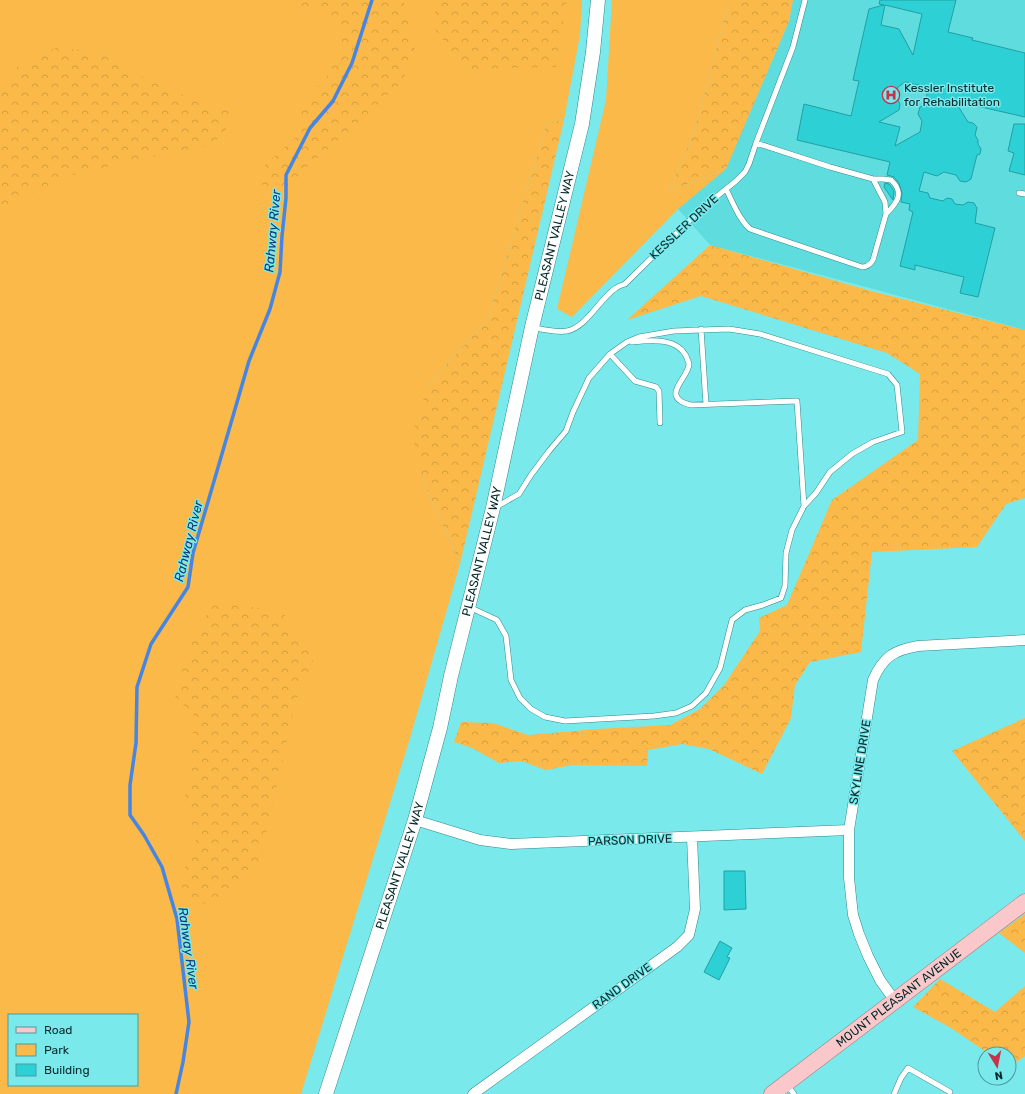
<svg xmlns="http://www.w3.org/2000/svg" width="1025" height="1094" viewBox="0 0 1025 1094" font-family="Rubik,sans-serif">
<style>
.built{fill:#5fdcde}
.green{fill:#fab948;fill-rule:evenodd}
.forest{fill:url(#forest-crowns)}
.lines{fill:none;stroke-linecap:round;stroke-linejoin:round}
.stream{stroke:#4586e4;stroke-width:3.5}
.building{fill:#2dd1d5;stroke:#229fa3;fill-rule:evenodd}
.service-casing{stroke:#30888a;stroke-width:6}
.minor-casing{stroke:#30888a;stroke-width:11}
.secondary-casing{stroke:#30888a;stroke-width:15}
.primary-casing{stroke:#a1797b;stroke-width:17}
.service{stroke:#fff;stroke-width:5}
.minor{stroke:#fff;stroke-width:10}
.secondary{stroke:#fff;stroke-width:14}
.primary{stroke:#fac8ca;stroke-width:16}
.labels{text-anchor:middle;stroke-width:3;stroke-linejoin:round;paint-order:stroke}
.poi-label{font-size:12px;fill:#03292a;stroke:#7ae9ec;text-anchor:start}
.street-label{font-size:12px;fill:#03292a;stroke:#7ae9ec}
.water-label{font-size:13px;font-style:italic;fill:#103b77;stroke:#7ae9ec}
</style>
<defs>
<pattern id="forest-crowns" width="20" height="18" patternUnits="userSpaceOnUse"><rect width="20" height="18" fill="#fab948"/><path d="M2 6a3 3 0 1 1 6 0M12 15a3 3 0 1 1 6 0" fill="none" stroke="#d59f3f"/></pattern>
</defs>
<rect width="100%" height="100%" fill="#7ae9ec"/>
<path class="built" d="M793,0h232v330l-315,-85 -32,-36 48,-41 63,-147z"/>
<path class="green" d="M0,0h582l-2,35 -16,85 -17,3 -59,195 -60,68 -6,92 38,86 -50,174 -109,356h-301zM9,1015h128v70h-128z
M612,0h115l1,4 -34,129 -25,58 57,-22 -48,40 -106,108 -15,-8 49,-209z"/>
<path class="forest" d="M287,0h114l3,3 12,51 -16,30 -51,47 -40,34 -29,29 -21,-11 6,-18 31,-28 4,-15 1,-18 27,-29 15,-27 -7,-29z
M439,0h128l-11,67 -91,2 -34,-45z
M727,0h66l-4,21 -63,148 -57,22 25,-58 34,-129z
M58,47l41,6 53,29 48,20 29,8 -3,20 -15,16 -33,5 -106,24 -72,32v-117l19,-26z
M564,120l-104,444 -38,-86 -10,-44 16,-48 60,-68 59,-195z
M710,245l161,46 154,39v168l-19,6 -29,43 -105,5 -11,100 -51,10 -15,23 -4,33 -29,56 -53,-25 -27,-5 -34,6 -1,16 -74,-1 -28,5 -23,-9 -23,2 -27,-15 -18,-6 7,-20 32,1 35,12 69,-6 73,-4 30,-16 24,-24 36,-54 -1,-13 28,-13 45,-105 86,-60 2,-66 -33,-21 -186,-57 -74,24z
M215,600l68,13 15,23 17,20 -19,44 -36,160 -30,34 -36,13 -15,-25 17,-42 -11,-44 6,-26 3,-55 -19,-17 8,-30 11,-31z
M1025,718v123l-73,-90z
M1025,914v39l-26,-20z
M940,979l55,33 30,-26v70l-16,11v-13h-20l-38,-26 -38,-21z"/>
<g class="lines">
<path class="stream" d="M176,1094l7,-32 6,-40 -12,-103 -15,-52 -18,-32 -14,-20v-30l6,-42 1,-56 14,-43 37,-57 5,-34 24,-82 32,-110 21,-52 10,-37 2,-36 4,-38v-23l24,-47 23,-27 19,-38 20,-63"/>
</g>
<path class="building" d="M880,0h76l-8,32 25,6 -1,2 53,13v64l-70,-16 13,21 5,1 4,4 -2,8 3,5v4l3,5 -1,5 -3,1 -6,24 -5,3 -6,-1 -4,-6 -12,-3 -7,4 -13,-4 -5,19 9,2 2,5 13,3 4,-3 5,1 3,5 8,1 5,-3 6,1 3,5 -2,15 20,5 -17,69 -18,-4 4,-16 -49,-12v5l-15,-4 13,-54 -4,-2 1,-6 -9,-2 1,-9 -3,-10 -5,-6 -7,-2 3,-13 -93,-22 7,-36 47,12 8,-35 -6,-1 16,-71 15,-4 -5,-1zM885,5l37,9 -9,41 -14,-26 -18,-4zM905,82l18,4 4,8 -2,11 -5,2 -2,7 4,7 -2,11 -25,14 5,-19 -21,-5 20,-12 1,-6 -4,-8 2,-9z
M1014,124h11v51l-16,-4 5,-18 -6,-2z
M885,183l4,1 5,7 -1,9 -9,-13z
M724,871h21l1,38 -22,1z
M720,941l12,7 -5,9 3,1 -11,22 -15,-8z"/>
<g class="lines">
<defs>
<path id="service" d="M756,143l74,24 43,12h10l8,1c14,13 6,23 -5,34
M726,189c7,14 13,30 24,40l112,38c5,0 8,-2 11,-7l13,-46 -1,-12 -12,-23
M1019,193l6,1
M533,328c11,1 23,5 34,3 20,-4 34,-34 49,-43 3,-2 6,-3 9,-4l76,-75 35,-28 9,-9 4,-8 7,-21 37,-96 12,-47
M701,329l5,75
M632,342c18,-2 46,-5 55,16 0,1 2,5 2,6 0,14 -31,33 2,41l106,-4 7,105
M610,354l25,27 21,6 3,4 1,32
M469,607l28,13 9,16 5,44 9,18 11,11 14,8 20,4 89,-5 22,-3 16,-7 14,-13 14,-25 12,-48 13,-10 18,-5 18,-7 4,-12 1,-33 6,-23 12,-24 12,-13 14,-21 22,-18 21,-12 29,-10 -5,-47 -9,-11 -128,-40 -31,-5 -55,2 -35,6 -12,5 -17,12 -21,24 -16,34 -7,19 -17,20 -18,24 -12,19 -23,13
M788,1086l6,8
M894,1094l7,-16 7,-10 42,24"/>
<path id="minor" d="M415,820l65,20 31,4 338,-14
M895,1001l-15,-21 -12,-24 -9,-22 -6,-19 -4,-37v-48l24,-150c10,-23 21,-30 45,-34l107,-6
M473,1094l204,-147 12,-12 6,-26 -3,-72"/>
<g id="secondary">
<path id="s1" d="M326,1094l89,-274 25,-92 11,-52 42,-168 39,-181 50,-203 11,-72 5,-52"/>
</g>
<g id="primary">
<path id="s2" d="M772,1094l253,-192"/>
</g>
</defs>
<use href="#service" class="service-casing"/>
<use href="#minor" class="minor-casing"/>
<use href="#secondary" class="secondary-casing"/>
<use href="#primary" class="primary-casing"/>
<use href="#service" class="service"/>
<use href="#minor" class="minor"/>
<use href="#secondary" class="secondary"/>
<use href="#primary" class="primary"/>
</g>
<defs>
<symbol id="hospital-ring" viewBox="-11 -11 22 22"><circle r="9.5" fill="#7ae9ec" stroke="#c53549" stroke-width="1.5"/><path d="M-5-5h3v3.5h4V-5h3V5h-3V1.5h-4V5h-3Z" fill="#c53549"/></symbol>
</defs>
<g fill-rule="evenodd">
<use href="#hospital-ring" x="881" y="85" width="20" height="20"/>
</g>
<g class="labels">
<g class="poi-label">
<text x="904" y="92">Kessler Institute<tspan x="904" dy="14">for Rehabilitation</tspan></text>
</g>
<g class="street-label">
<text transform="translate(684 227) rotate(-43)" y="4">KESSLER DRIVE</text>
<text dy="4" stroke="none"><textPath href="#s1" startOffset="889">PLEASANT VALLEY WAY</textPath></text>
<text dy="4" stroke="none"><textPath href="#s1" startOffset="565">PLEASANT VALLEY WAY</textPath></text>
<text transform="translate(860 762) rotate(-81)" y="4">SKYLINE DRIVE</text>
<text transform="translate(630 840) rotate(-2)" y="4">PARSON DRIVE</text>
<text dy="4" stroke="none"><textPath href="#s1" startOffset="240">PLEASANT VALLEY WAY</textPath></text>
<text transform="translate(622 986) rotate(-36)" y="4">RAND DRIVE</text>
<text dy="4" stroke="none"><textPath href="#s2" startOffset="159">MOUNT PLEASANT AVENUE</textPath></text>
</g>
<g class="water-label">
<text transform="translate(272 231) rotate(-85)" y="5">Rahway River</text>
<text transform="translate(188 541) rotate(-76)" y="5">Rahway River</text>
<text transform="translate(189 948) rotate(82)" y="5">Rahway River</text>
</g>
</g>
<rect x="8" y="1014" width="130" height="72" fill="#7ae9ec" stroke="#4a9c9e"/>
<rect x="16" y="1027" width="20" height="6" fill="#fac8ca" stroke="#4a9c9e"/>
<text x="44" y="1034" font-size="12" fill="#03292a">Road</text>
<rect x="16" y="1044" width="20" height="12" fill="#fab948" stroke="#4a9c9e"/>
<text x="44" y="1054" font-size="12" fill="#03292a">Park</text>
<rect x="16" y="1064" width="20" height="12" fill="#2dd1d5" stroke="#4a9c9e"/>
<text x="44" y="1074" font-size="12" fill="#03292a">Building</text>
<g transform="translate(997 1066) rotate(170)"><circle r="19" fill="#7ae9ec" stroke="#4a9c9e"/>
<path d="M0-3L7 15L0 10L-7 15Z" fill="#c53549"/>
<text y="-6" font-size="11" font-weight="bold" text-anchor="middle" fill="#03292a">N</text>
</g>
</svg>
